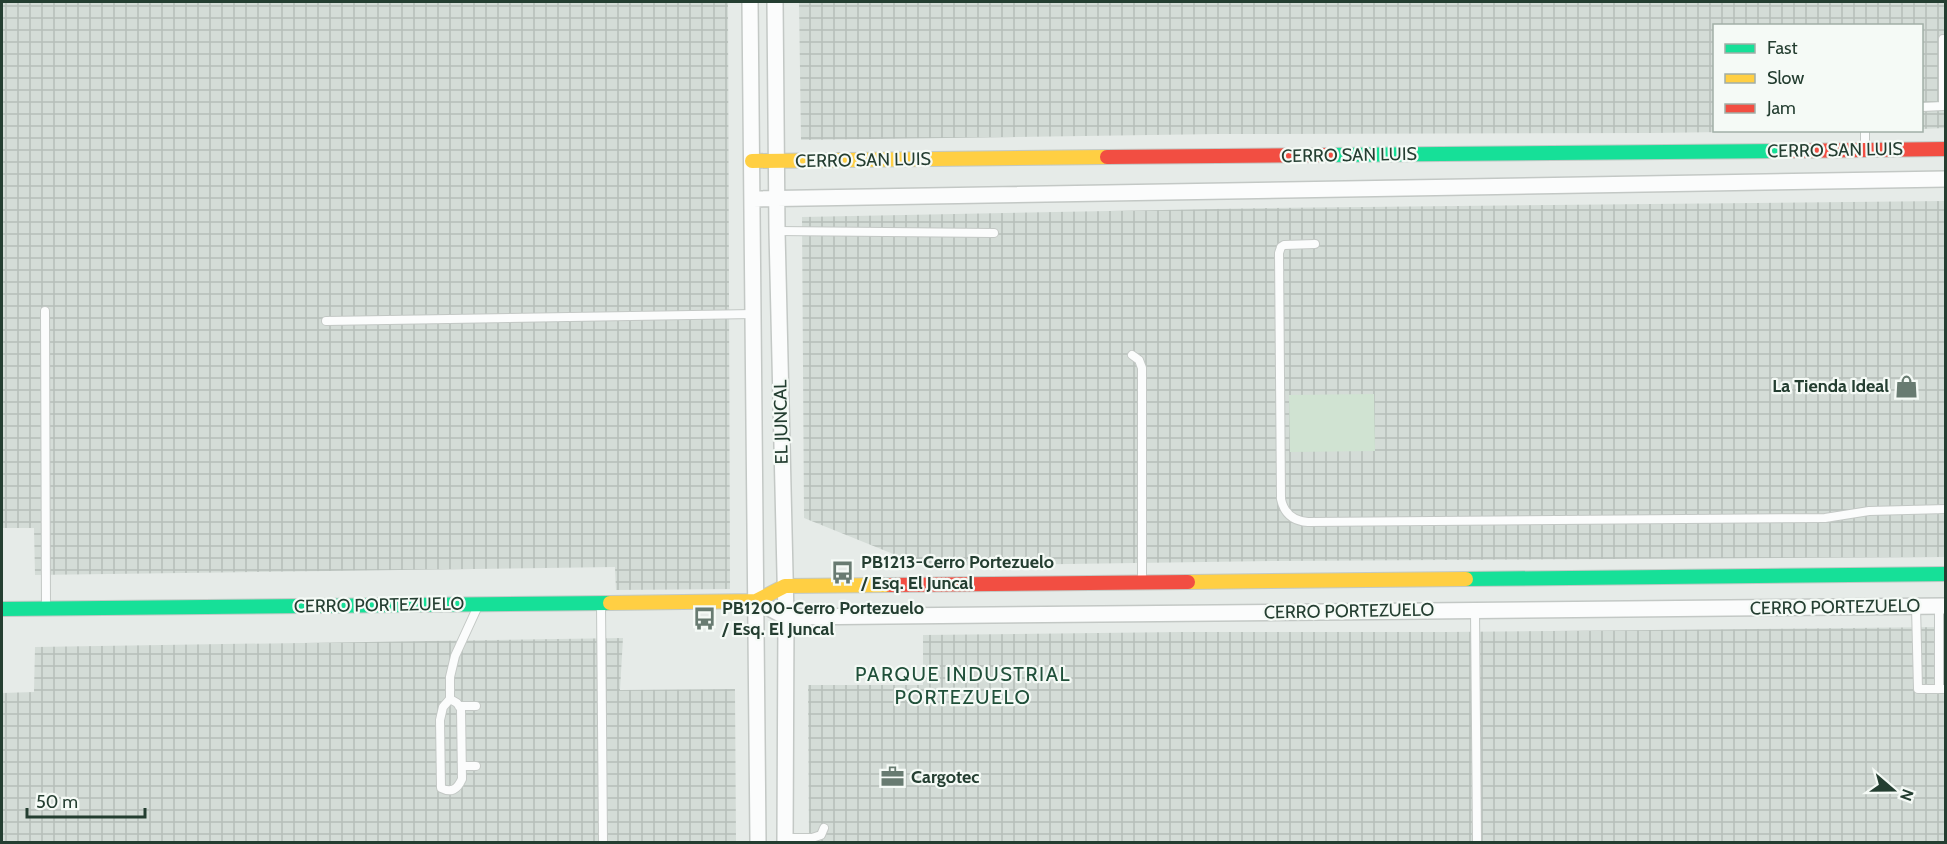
<svg xmlns="http://www.w3.org/2000/svg" width="1947" height="844" viewBox="0 0 1947 844" font-family="Cabin,sans-serif">
<style>
.industrial{fill:url(#industrial-grid)}
.garden{fill:#d0e3d2}
.lines{fill:none;stroke-linecap:round;stroke-linejoin:round}
.lane-casing{stroke:#c3c8c5;stroke-width:10}
.street-casing{stroke:#c3c8c5;stroke-width:18}
.fast-casing{stroke:#c2c9c5;stroke-width:16}
.slow-casing{stroke:#c2c9c5;stroke-width:16}
.jam-casing{stroke:#c2c9c5;stroke-width:16}
.lane{stroke:#fbfcfc;stroke-width:8}
.street{stroke:#fbfcfc;stroke-width:15}
.fast{stroke:#16e098;stroke-width:14}
.slow{stroke:#ffcf43;stroke-width:14}
.jam{stroke:#f24e42;stroke-width:14}
.labels{text-anchor:middle;stroke-width:4.5;stroke-linejoin:round;paint-order:stroke}
.street-label{font-size:18px;fill:#243e31;stroke:#f5faf6}
.poi-label{font-size:18px;font-weight:bold;fill:#243e31;stroke:#f5faf6;text-anchor:start}
.neighbourhood-label{font-size:20px;letter-spacing:1.5px;fill:#20503a;stroke:#f5faf6}
</style>
<defs>
<pattern id="industrial-grid" width="8" height="8" patternUnits="userSpaceOnUse" patternTransform="scale(1.5)"><rect width="8" height="8" fill="#d4dcd7"/><path d="M0 4h8M4 0v8" fill="none" stroke="#b6beb9"/></pattern>
</defs>
<rect width="100%" height="100%" fill="#e6ebe8"/>
<path class="industrial" d="M2,2h726l2,587 -114,1 -1,-23 -580,8 -1,-47h-32z
M799,2h1146v126l-23,1v-103h-208v104l94,1 -155,2 -435,1 -417,6z
M1945,201v356l-670,4 -352,5 -119,-48 -2,-301 466,-9z
M1945,627v215h-1136l-1,-157h115v-50l257,-3h268z
M623,638l-3,52 115,-1 1,153h-734v-149l32,-1 1,-45z"/>
<path class="garden" d="M1374,394l1,57 -85,1 -1,-57z"/>
<g class="lines">
<defs>
<path id="lane" d="M1922,107l21,-1v-67
M1865,130v20
M777,231l217,2
M1315,244l-31,1 -3,2 -2,6 2,246c3,14 12,22 27,23l517,-4 44,-7 77,-2
M45,311l1,296
M326,321l428,-7
M1132,355l7,5 3,8v213
M601,604l2,238
M1916,606l2,83h28
M1939,606v83
M1475,610l2,232
M450,699l7,4 4,6 1,70c-5,11 -11,14 -21,9l-1,-68 3,-13 7,-8v-22l5,-21 23,-50
M459,706h17
M462,766h14
M785,838h27l9,-3 3,-7"/>
<path id="street" d="M750,2l8,840
M775,2l2,229 9,386 -1,225
M753,199l1193,-20
M756,601l30,16 1160,-11"/>
<path id="fast" d="M1329,155l458,-4
M1466,579l480,-5
M2,609l608,-6"/>
<path id="slow" d="M752,161l355,-4
M1188,582l278,-3
M610,603l146,-2 29,-15 105,-1"/>
<path id="jam" d="M1787,151l159,-2
M1107,157l222,-2
M890,585l298,-3"/>
</defs>
<use href="#lane" class="lane-casing"/>
<use href="#street" class="street-casing"/>
<use href="#fast" class="fast-casing"/>
<use href="#slow" class="slow-casing"/>
<use href="#jam" class="jam-casing"/>
<use href="#lane" class="lane"/>
<use href="#street" class="street"/>
<use href="#fast" class="fast"/>
<use href="#slow" class="slow"/>
<use href="#jam" class="jam"/>
</g>
<defs>
<symbol id="shop-bare" viewBox="-9 -9 18 18"><path d="M-5-2.5h2.3a2.7 3.5 0 0 1 5.4 0H5L5.5 6h-11ZM-1.5-2.5h3a1.5 2.3 0 0 0-3 0Z" fill="#687b71" stroke="#f5faf6" stroke-width="2.5" paint-order="stroke"/></symbol>
<symbol id="bus-bare" viewBox="-9 -9 18 18"><path d="M-5-6H5V4H4V6H2V4H-2V6H-4V4H-5ZM-3.5-4V0h7V-4ZM-3.5 1.2v1.5H-2V1.2ZM2 1.2v1.5H3.5V1.2Z" fill="#687b71" stroke="#f5faf6" stroke-width="2.5" paint-order="stroke"/></symbol>
<symbol id="office-bare" viewBox="-9 -9 18 18"><path d="M-6-3h4V-5.5h4V-3h4V5H-6ZM-1-4.5V-3h2v-1.5ZM-6 0V1H6V0Z" fill="#687b71" stroke="#f5faf6" stroke-width="2.5" paint-order="stroke"/></symbol>
</defs>
<g fill-rule="evenodd">
<use href="#shop-bare" x="1890" y="370" width="33" height="33"/>
<use href="#bus-bare" x="826" y="556" width="33" height="33"/>
<use href="#bus-bare" x="688" y="602" width="33" height="33"/>
<use href="#office-bare" x="876" y="760" width="33" height="33"/>
</g>
<g class="labels">
<g class="street-label">
<text transform="translate(1835 150) rotate(-1)" y="6">CERRO SAN LUIS</text>
<text transform="translate(1349 155) rotate(-1)" y="6">CERRO SAN LUIS</text>
<text transform="translate(863 160) rotate(-1)" y="6">CERRO SAN LUIS</text>
<text transform="translate(781 422) rotate(-91)" y="6">EL JUNCAL</text>
<text transform="translate(379 605) rotate(-1)" y="6">CERRO PORTEZUELO</text>
<text transform="translate(1835 607) rotate(-1)" y="6">CERRO PORTEZUELO</text>
<text transform="translate(1349 611) rotate(-1)" y="6">CERRO PORTEZUELO</text>
</g>
<g class="poi-label">
<text x="1889" y="392" text-anchor="end">La Tienda Ideal</text>
<text x="861" y="568">PB1213-Cerro Portezuelo<tspan x="861" dy="21">/ Esq. El Juncal</tspan></text>
<text x="722" y="614">PB1200-Cerro Portezuelo<tspan x="722" dy="21">/ Esq. El Juncal</tspan></text>
<text x="911" y="783">Cargotec</text>
</g>
<g class="neighbourhood-label">
<text x="963" y="681">PARQUE INDUSTRIAL<tspan x="963" dy="23">PORTEZUELO</tspan></text>
</g>
</g>
<rect width="1947" height="844" fill="none" stroke="#243e31" stroke-width="6"/>
<rect x="1713" y="24" width="210" height="108" fill="#f5faf6" stroke="#a1afa7" stroke-width="1.5"/>
<rect x="1725" y="44" width="30" height="9" fill="#16e098" stroke="#a1afa7" stroke-width="1.5"/>
<text x="1767" y="54" font-size="18" fill="#243e31">Fast</text>
<rect x="1725" y="74" width="30" height="9" fill="#ffcf43" stroke="#a1afa7" stroke-width="1.5"/>
<text x="1767" y="84" font-size="18" fill="#243e31">Slow</text>
<rect x="1725" y="104" width="30" height="9" fill="#f24e42" stroke="#a1afa7" stroke-width="1.5"/>
<text x="1767" y="114" font-size="18" fill="#243e31">Jam</text>
<g transform="translate(1893 790) rotate(110)" stroke="#f5faf6" stroke-width="4.5" paint-order="stroke">
<path d="M0-4.5L10 22L0 15L-10 22Z" fill="#243e31"/>
<text y="-9" font-size="16" font-weight="bold" text-anchor="middle" fill="#243e31">N</text>
</g>
<path d="M27 808v9h118v-9" fill="none" stroke="#243e31" stroke-width="3"/>
<text x="36" y="808" font-size="18" fill="#243e31" stroke="#f5faf6" stroke-width="4.5" paint-order="stroke">50 m</text>
</svg>
